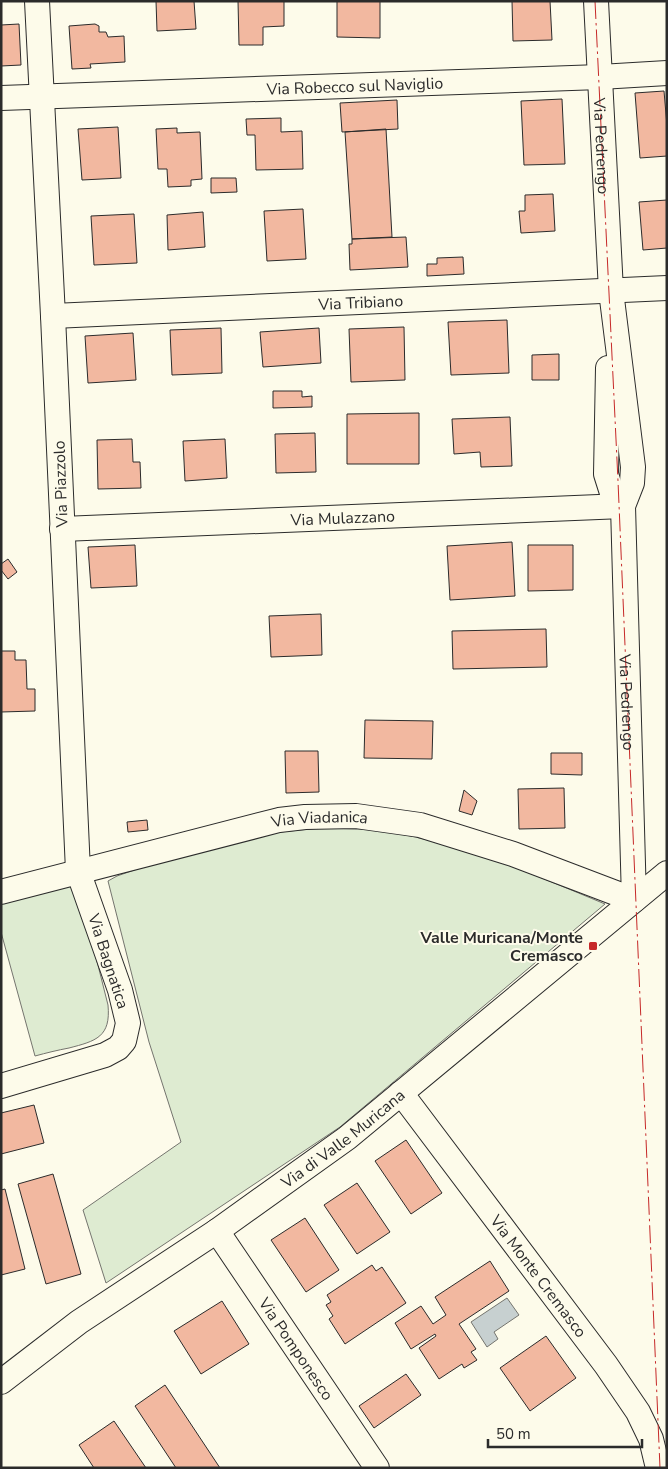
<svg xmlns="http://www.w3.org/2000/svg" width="668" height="1469" viewBox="0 0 668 1469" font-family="'Nunito Sans',sans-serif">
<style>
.green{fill:#deebd1;stroke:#74746e}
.water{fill:#c7d0d0;stroke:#74746e}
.building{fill:#f2b8a0;stroke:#2b2b2b}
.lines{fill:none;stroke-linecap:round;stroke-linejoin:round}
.minor-casing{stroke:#2b2b2b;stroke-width:26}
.minor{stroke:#fdfbea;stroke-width:24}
.power{stroke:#c62828;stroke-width:1;stroke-dasharray:18 4 2.5 4;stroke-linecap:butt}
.poi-dot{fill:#c62828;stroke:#fdfbea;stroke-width:2}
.labels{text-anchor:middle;stroke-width:4;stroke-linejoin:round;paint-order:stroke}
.street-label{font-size:16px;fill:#2b2b2b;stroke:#fdfbea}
.poi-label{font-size:16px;font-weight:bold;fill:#2b2b2b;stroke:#fdfbea;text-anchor:end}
</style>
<rect width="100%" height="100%" fill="#fdfbea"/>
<path class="green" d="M320,828c23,1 46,0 69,4 75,12 146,43 216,72l-265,223 -234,156 -23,-73 98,-68 -32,-100 -41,-161 9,-5 46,-16 107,-27z
M77,882l31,123c3,32 -12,36 -39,43 -11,2 -23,5 -34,8l-34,-124v-32z"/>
<path class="water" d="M507,1298l12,17 -25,17 4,7 -11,8 -16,-25z"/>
<path class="building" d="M156,1h38l2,28 -39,2z
M238,1h46v25l-21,1v18h-24z
M337,1h43v37l-43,-1z
M512,1h38l2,39 -39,1z
M19,24l2,41 -20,1v-41z
M95,24l4,2v6h7l2,5 16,-1 1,26 -35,2 1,4 -19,1 -3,-43z
M664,91l3,35v30l-27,2 -5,-65z
M562,99l3,65 -41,1 -3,-64z
M397,100l1,29 -56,3 -2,-29z
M281,118v14l21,-1 1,38 -47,1 -1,-35h-8l-1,-16z
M118,127l3,51 -39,2 -4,-51z
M177,128v5l23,-1 2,47 -11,1v6l-23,1 -1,-18h-9l-2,-40z
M386,129l6,108 -40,2 -7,-107z
M211,178h25l1,14 -26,1z
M553,194l2,37 -34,2 -2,-22h6v-16z
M667,200v48l-24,2 -4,-48z
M303,209l3,50 -39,2 -3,-50z
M203,212l2,35 -37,3 -1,-35z
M134,214l3,49 -43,2 -3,-49z
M406,237l2,30 -58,3 -1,-26h3v-5z
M463,257l1,17 -37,2v-12h10v-6z
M507,320l2,53 -58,2 -3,-53z
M404,327l1,53 -54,2 -2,-53z
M221,328l1,45 -50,2 -2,-45z
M319,328l2,35 -58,4 -3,-35z
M133,333l3,47 -48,3 -3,-47z
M559,354v26h-27v-25z
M273,391h29v6l10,-1v11l-39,1z
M419,413v51h-72v-50z
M510,417l2,49 -31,1 -1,-15 -26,2 -2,-35z
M315,433l1,39 -40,1 -1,-39z
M132,439l1,23h7l1,26 -43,1 -1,-49z
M225,439l2,39 -42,3 -2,-40z
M512,542l3,54 -65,4 -3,-54z
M135,545l2,41 -46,2 -3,-41z
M528,545h45v45l-45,1z
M8,559l9,13 -9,7 -7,-9v-6z
M321,614l1,41 -51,2 -2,-41z
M546,629l1,38 -94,2 -1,-38z
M1,651h14v9h11l1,29h8v22l-34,1z
M365,720l68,1 -1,38 -68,-1z
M285,751h33l1,41 -33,1z
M551,753h31v22l-31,-1z
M564,788l1,40 -46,1 -1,-40z
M464,790l13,11 -5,14 -13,-4z
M147,820l1,10 -20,2 -1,-10z
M34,1105l10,38 -43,11v-41z
M406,1140l36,53 -31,21 -36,-53z
M53,1174l28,100 -35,10 -28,-100z
M357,1183l33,49 -33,22 -33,-49z
M5,1189l20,80 -24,6v-85z
M305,1218l34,52 -33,22 -35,-52z
M490,1261l19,30 -50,33 17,25 -5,3 6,8 -13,8 -2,-4 -23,15 -20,-31 17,-12 -1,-2 -24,15 -16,-26 26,-17 12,18 13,-9 -11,-18z
M372,1265l4,6 6,-4 24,36 -61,41 -16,-25 4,-3 -7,-11 5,-3 -4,-7z
M222,1301l27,43 -48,30 -27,-43z
M546,1336l30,42 -46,33 -30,-43z
M406,1374l15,21 -47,33 -15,-22z
M165,1385l55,83h-44l-41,-62z
M114,1421l32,47h-52l-15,-23z"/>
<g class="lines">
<defs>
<g id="minor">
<path id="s1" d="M1,98l599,-21 67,-4"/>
<path id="s2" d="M53,316l614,-28"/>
<path d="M608,368l-2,106 6,19 11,13"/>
<path id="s3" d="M62,529l561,-23"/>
<path id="s4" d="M1,892l278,-72 26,-3 51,-1 64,9 93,29 121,46 -11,-394 9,-23 1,-16 -22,-176 -15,-290"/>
<path d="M1,1086l104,-31 13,-7 6,-7 4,-18 -8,-33 -42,-119 -25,-555 -16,-315"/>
<path id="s5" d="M401,1093l205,272 32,47 13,27 7,29"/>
<path id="s6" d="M217,1231l160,237"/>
<path id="s7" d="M1,1382l78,-60 138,-91 130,-93 320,-265"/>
</g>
</defs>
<use href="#minor" class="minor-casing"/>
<use href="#minor" class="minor"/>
<path class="power" id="s8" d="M595,1l23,480 42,987"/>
</g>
<rect class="poi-dot" x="588" y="941" width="10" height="10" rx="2.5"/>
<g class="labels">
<g class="street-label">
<text dy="6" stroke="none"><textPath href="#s1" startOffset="354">Via Robecco sul Naviglio</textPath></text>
<text dy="6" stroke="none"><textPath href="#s8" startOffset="145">Via Pedrengo</textPath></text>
<text dy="6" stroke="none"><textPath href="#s2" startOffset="308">Via Tribiano</textPath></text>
<text transform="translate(60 484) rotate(-92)" y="6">Via Piazzolo</text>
<text dy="6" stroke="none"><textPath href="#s3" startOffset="281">Via Mulazzano</textPath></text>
<text dy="6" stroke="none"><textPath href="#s8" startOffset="702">Via Pedrengo</textPath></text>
<text dy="6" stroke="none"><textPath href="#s4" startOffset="328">Via Viadanica</textPath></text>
<text transform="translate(109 961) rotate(72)" y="6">Via Bagnatica</text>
<text dy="6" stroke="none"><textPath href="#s7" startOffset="420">Via di Valle Muricana</textPath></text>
<text dy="6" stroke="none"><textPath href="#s5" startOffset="229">Via Monte Cremasco</textPath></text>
<text dy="6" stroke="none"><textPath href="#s6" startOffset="142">Via Pomponesco</textPath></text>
</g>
<g class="poi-label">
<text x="583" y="943">Valle Muricana/Monte<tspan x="583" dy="18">Cremasco</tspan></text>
</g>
</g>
<rect width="668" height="1469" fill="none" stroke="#2b2b2b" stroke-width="5"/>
<path d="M488 1439v8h154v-8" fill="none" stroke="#2b2b2b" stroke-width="2.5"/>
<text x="496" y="1439" font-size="15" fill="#2b2b2b" stroke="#fdfbea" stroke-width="4" paint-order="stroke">50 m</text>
</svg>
